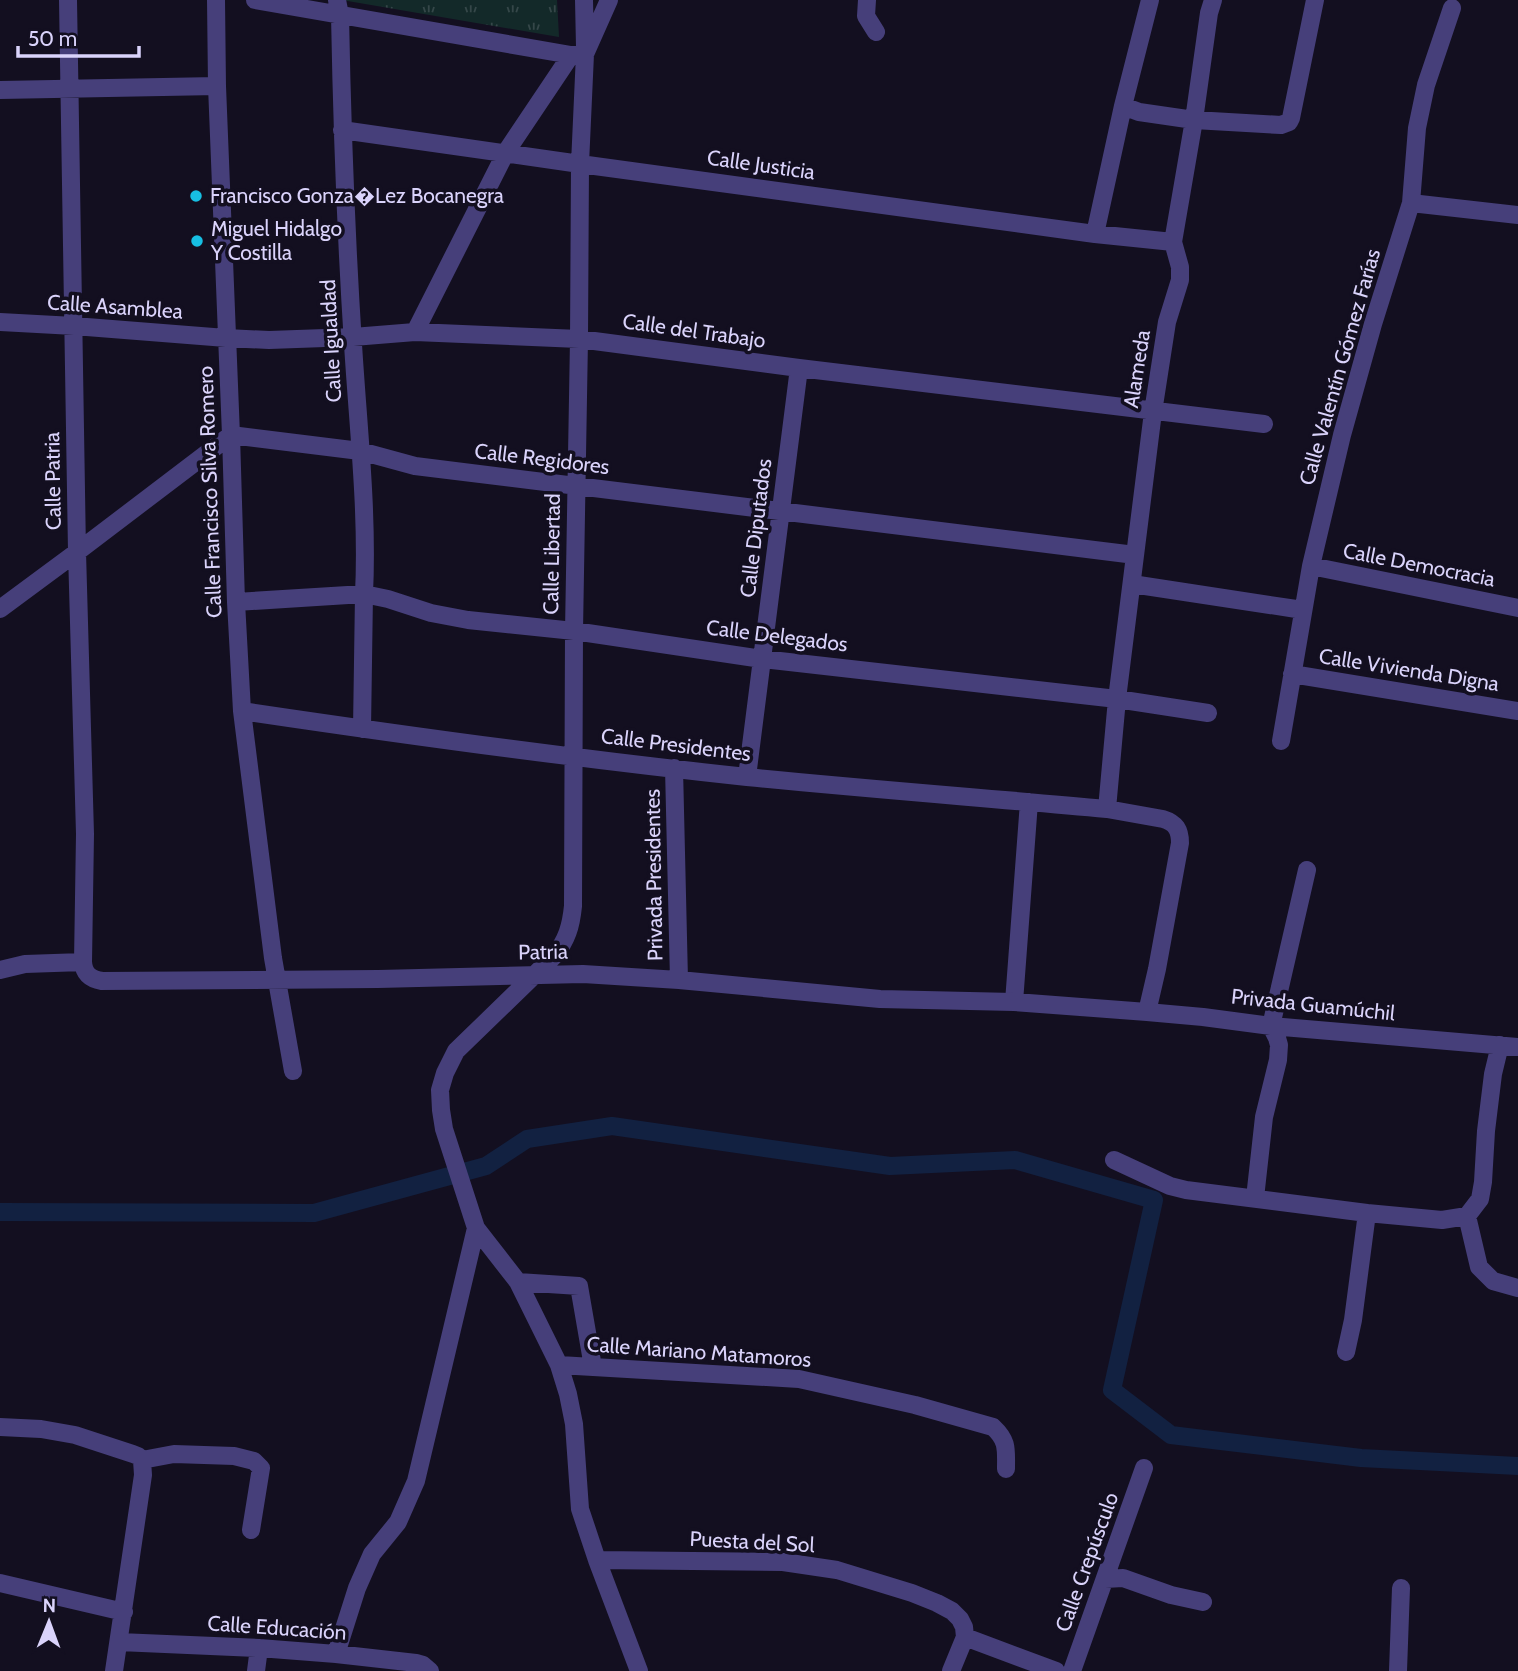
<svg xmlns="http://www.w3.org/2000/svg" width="1518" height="1671" viewBox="0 0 1518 1671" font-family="Cabin,sans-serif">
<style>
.grass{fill:url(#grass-tufts)}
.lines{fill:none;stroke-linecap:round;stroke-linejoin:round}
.canal{stroke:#122141;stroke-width:18}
.minor{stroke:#463f7a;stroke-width:18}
.poi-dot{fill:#17bfe3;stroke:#130f20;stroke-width:2.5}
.labels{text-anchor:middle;stroke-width:7;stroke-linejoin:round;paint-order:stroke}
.street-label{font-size:21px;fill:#dad3fb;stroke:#130f20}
.poi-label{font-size:21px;fill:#dad3fb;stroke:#130f20;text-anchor:start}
</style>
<defs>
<pattern id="grass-tufts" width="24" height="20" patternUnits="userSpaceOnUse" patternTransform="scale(1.75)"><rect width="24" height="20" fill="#132929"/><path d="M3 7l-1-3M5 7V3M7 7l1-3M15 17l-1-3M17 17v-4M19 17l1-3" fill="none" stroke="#354749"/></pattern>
</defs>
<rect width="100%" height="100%" fill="#130f20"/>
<path class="grass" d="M342,0h215l2,37z"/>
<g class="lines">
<path class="canal" d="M0,1212l314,1 172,-47 41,-27 85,-13 278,40 125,-6 139,40 -42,190 59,45 190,23 157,8"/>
<path class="minor" d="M68,0l9,552 8,282 -2,128c1,12 7,17 19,19l276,-2 205,-5 96,6 201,19 134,3 133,10
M216,0l1,86 14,349 5,167 6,109 31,247 20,113
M255,0l316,55 14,-1
M337,0l3,15c2,110 6,220 13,329 5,83 15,167 11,250l24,5 43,14 37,7 106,11 188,28 355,40 91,14
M584,0l1,47
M867,0l-1,16 10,16
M1150,0l-27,106 16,6 55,8 87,5 8,-3 2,-4 24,-118
M0,90l217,-4
M342,130l238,34 515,70 78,8
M1411,203l107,12
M1095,234l28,-128
M0,322l74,4 152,12 43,2 84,-3 62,-5 164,7 220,29 465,56
M415,332l91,-180 65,-97
M1311,566l207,42
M1132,584l171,26
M236,602l128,-8 -2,135
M0,609l77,-57 154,-117 129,16 55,15 720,89
M1292,674l226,37
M242,711c168,25 336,48 505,66 120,12 240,21 360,32l56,10c13,4 17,11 17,24l-23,126 -10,43 56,5 68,9 247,21
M1281,741l30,-175 31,-131 31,-111 38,-121 6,-75 9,-43 26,-77
M674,768l5,212
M747,777l52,-409
M1107,809l10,-110 36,-287 14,-90 13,-42v-13l-7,-25 21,-122 15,-107 4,-13
M0,970l25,-6 58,-2
M1014,1002l15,-200
M1114,1160l56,26 16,4 181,23 75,7 25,-4 13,-17 3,-17 3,-51 7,-57 7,-29
M1255,1198l9,-81 14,-57 1,-15 -2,-7 -6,-12 36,-156
M1467,1216l12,51 14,14 25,7
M476,1228l42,54 41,83 9,29 6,30 6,85 17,51 42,111
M518,1282l61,4 14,81
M1346,1352l7,-32 14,-107
M559,1365l240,14 116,26 78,22c15,14 13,22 13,42
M0,1427l41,2 34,6 58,19 5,2 4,4 32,-6 60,2 20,5 7,7 -10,62
M597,1560l186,2 54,8 75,23 25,10 15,8 8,8 4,8 1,10 -14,34
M1105,1579l18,-1 48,17 32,7
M0,1583l124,29
M965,1637l91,34
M119,1642l140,6 77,6 80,9 7,2 7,6
M336,1654l21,-66 15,-34 26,-32 18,-41 60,-253 -32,-99 -3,-19 -1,-20 5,-17 11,-22 98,-95c13,-16 17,-30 19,-50l1,-275 5,-292 1,-175 5,-110 24,-54
M114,1671l29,-196 -1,-15
M256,1671l3,-23
M1072,1671l72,-203
M1398,1671l3,-83"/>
</g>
<g class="poi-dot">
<circle cx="196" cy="196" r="7"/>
<circle cx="197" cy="241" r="7"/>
</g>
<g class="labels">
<g class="street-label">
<text transform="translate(761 165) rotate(8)" y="7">Calle Justicia</text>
<text transform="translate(115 307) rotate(4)" y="7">Calle Asamblea</text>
<text transform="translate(694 331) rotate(8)" y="7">Calle del Trabajo</text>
<text transform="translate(331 341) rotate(-93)" y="7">Calle Igualdad</text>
<text transform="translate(1340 367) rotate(-74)" y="7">Calle Valentín Gómez Farías</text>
<text transform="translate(1137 369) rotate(-81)" y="7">Alameda</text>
<text transform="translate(542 459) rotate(7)" y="7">Calle Regidores</text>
<text transform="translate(53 481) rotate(-91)" y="7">Calle Patria</text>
<text transform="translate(210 492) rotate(-92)" y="7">Calle Francisco Silva Romero</text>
<text transform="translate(756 528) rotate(-83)" y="7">Calle Diputados</text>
<text transform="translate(552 554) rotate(-89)" y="7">Calle Libertad</text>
<text transform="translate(1419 565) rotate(11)" y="7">Calle Democracia</text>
<text transform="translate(777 636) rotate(7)" y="7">Calle Delegados</text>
<text transform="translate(1409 670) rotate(9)" y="7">Calle Vivienda Digna</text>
<text transform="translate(676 745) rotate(7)" y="7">Calle Presidentes</text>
<text transform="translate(654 875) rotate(-91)" y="7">Privada Presidentes</text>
<text transform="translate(543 952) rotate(-1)" y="7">Patria</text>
<text transform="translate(1313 1005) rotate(6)" y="7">Privada Guamúchil</text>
<text transform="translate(699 1352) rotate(4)" y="7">Calle Mariano Matamoros</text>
<text transform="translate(752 1542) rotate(3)" y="7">Puesta del Sol</text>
<text transform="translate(1087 1562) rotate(-70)" y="7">Calle Crepúsculo</text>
<text transform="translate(277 1628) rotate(4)" y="7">Calle Educación</text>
</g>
<g class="poi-label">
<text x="210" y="203">Francisco Gonza�Lez Bocanegra</text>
<text x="211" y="236">Miguel Hidalgo<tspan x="211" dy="24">Y Costilla</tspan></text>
</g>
</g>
<g transform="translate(49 1622) rotate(1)" stroke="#130f20" stroke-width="5" paint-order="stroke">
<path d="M0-5L12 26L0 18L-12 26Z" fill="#dad3fb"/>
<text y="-10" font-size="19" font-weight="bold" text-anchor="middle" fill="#dad3fb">N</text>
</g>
<path d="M18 46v10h121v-10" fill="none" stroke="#dad3fb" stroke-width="3.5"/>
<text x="28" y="46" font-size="21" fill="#dad3fb" stroke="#130f20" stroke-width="5" paint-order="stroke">50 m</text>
</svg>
